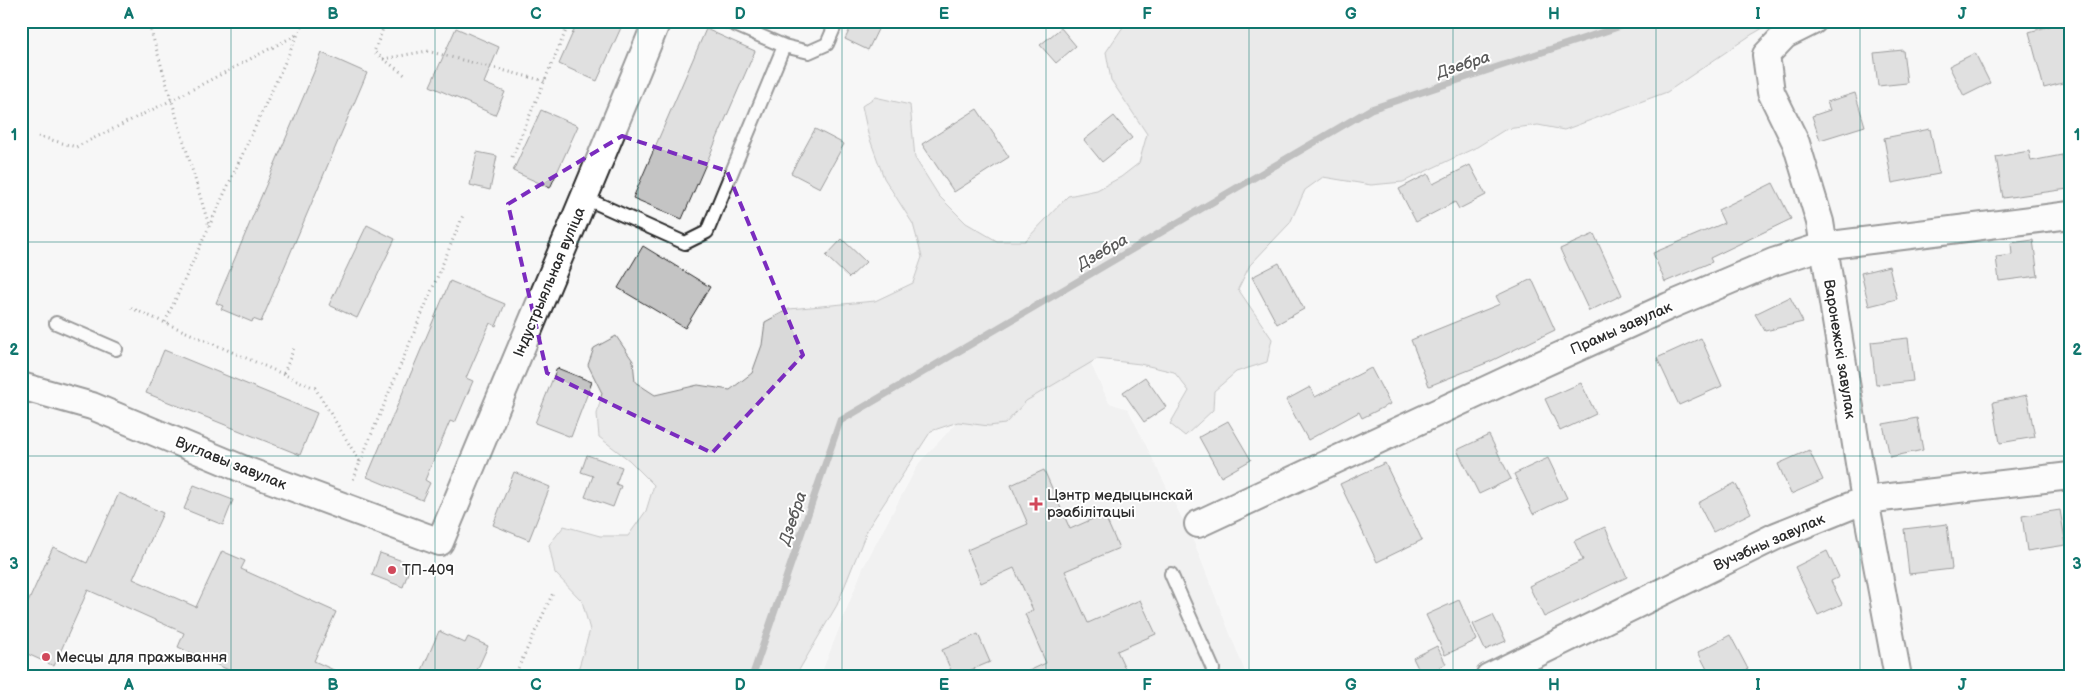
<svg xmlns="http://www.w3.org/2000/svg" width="2091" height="698" viewBox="0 0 2091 698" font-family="'Balsamiq Sans',sans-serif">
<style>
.built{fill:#e8e8e8}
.green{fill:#d9d9d9;stroke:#828282}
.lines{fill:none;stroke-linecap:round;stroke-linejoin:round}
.stream{stroke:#7b7b7b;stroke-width:7}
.building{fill:#c4c4c4;stroke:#2b2b2b}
.lane-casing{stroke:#2b2b2b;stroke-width:16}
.street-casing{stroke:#2b2b2b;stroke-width:30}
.path{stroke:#2b2b2b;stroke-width:3;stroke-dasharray:1 4;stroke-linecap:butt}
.lane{stroke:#fff;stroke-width:12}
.street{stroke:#fff;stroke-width:26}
.marked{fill:none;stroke:#7b2cbf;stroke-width:4;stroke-dasharray:10 6;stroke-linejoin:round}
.grid{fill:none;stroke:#0f766e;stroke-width:1;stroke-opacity:0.55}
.poi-dot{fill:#d1495b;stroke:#fff;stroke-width:2}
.labels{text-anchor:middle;stroke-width:4;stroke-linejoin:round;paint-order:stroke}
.street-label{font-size:15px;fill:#2b2b2b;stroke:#fff}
.poi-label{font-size:15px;fill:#2b2b2b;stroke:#fff;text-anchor:start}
.water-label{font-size:16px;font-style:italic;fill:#5a5a5a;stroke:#fff}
.neatline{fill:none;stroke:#0f766e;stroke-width:2}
.grid-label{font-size:16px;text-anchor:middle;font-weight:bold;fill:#0f766e}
</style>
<rect width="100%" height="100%" fill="#f7f7f7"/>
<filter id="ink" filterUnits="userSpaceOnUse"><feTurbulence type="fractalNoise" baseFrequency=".02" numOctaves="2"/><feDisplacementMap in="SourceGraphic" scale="10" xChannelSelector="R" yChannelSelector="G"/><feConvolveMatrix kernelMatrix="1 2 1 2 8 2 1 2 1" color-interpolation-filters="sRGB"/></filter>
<g filter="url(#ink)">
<path class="built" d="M1081,343l28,60 19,6 67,136 52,132h-427l43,-109 56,-105 76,-81z"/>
<path class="green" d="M1127,21h422l13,4 25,-4h188l-24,14 -84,57 -103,38 -26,-5 -32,4 -29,18 -74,35 -32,3 -48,-8 -18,13 -15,33 -40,42 -12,24 34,50 -5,23 -31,10 -22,19 -1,19 -28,26 -15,-12 19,-33 -15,-19 -34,-8 -43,-5 -71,42 -21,23 -16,2 -31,-4 -27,9 -63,97 -31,77 -42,72h-219l14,-47 -8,-29 -27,-28 -6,-28 15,-19 36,10h28l18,-25 8,-26 -25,-25 -30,-23 -2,-23 5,-21 -14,-28 6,-17 22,-12 17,25 2,21 20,13 43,-10 32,5 22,-17 10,-28 3,-23 24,-13 86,-8 38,-18 9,-26 -9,-33 -29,-46 -16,-44 -6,-28 13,-9 35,8 5,53 24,38 27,27 31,18h28l43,-45 29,-6 24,-13 18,-14 8,-29 -36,-54 -5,-28z"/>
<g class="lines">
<path class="stream" d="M752,677l88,-256 531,-312 265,-88"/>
</g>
<path class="building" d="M578,21h46l-27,60 -38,-17z
M854,21h28l-14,29 -23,-11z
M2064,22l6,21v38l-26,7 -15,-56z
M456,28l43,19 -15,36 21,9 -10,23 -65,-29z
M1061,28l15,18 -20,17 -16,-18z
M706,29l49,22 -73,168 -49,-21z
M1903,50l4,33 -29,3 -4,-33z
M322,53l45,20 -106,249 -8,-3 -1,3 -31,-13 2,-3 -7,-3z
M1975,53l15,30 -26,13 -15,-30z
M1855,93l10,33 -45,14 -8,-24 18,-6 -3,-8z
M977,109l32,48 -55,35 -32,-48z
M541,110l37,16 -28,62 -37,-17z
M1114,116l18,22 -30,24 -18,-22z
M815,129l29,15 -24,44 -29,-15z
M1930,129l9,45 -47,9 -8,-45z
M2029,151l2,10 31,-6 6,34 -65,9 -7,-41z
M477,152l20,4 -7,34 -20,-5z
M1470,165l16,30 -27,14 -4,-7 -39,20 -17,-33 29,-15 5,10z
M1773,183l18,36 -81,39 2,4 -47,20 -12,-29 71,-30 -6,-13z
M367,225l28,14 -38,79 -28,-13z
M1594,234l28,61 -33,16 -29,-62z
M842,239l24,23 -17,16 -23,-22z
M2033,240l5,36 -39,5 -3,-24 16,-2 -1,-12z
M643,246l67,41 -25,41 -67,-40z
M1279,263l25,46 -27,15 -25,-47z
M1889,266l8,33 -28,7 -8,-33z
M1532,279l23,51 -66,32 -60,24 -18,-46 89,-36 -4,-8z
M450,281l55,23 -9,22 -6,-3 -24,55 7,3 -18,42 -5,-2 -25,59 5,3 -8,17 -55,-23z
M1790,297l13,25 -38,9 -10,-17z
M1701,338l21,48 -43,19 -22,-47z
M1908,338l5,43 -37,4 -5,-43z
M164,350l153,63 -17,42 -154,-62z
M557,368l35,14 -21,55 -36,-14z
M1371,368l19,36 -28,14 -3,-6 -51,28 -22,-40 24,-13 5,10z
M1145,377l21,30 -22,15 -21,-30z
M1581,383l15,31 -36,17 -15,-32z
M2027,395l8,42 -35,6 -7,-41z
M1917,418l6,32 -33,7 -7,-33z
M1228,421l23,39 -30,17 -22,-40z
M1489,435l22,44 -32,15 -22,-44z
M1809,450l14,30 -32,14 -13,-30z
M587,455l35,12 -6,17 5,2 -8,21 -28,-10 8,-21 -12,-4z
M1548,458l19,40 -34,16 -19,-40z
M1385,463l37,77 -45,22 -37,-78z
M1044,470l26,59 34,-15 15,34 -54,23 23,52 52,-23 16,34 -39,17 12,26h-113l30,-14 -21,-49 8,-4 -19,-42 -33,15 -14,-33 61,-26 -17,-39z
M514,472l36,15 -21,53 -36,-15z
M1735,483l16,30 -38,19 -15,-29z
M194,485l39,15 -10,25 -39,-16z
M119,493l44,20 -30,66 63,28 26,-56 23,10 -4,8 95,43 -22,49 35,16h-105l-66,-30 6,-14 -96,-43 -34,76 -33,-15v-33l32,-71 34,16z
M2060,510l6,35 -39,6 -5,-35z
M1947,524l5,45 -43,5 -5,-45z
M1605,527l22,50 -83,40 -15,-31 54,-26 -9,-19z
M1827,551l12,26 -8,4 11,23 -24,11 -23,-48z
M380,553l31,11 -8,23 -31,-12z
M1459,600l18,40 -32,15 -19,-40z
M1493,615l13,26 -21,9 -12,-26z
M439,631l26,12 3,-6 20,9 -14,31h-55z
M978,634l12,28 -36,15 -12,-27z
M1730,635l18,34 -14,8h-23l-13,-25z
M1437,646l9,18 -24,12 -9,-18z"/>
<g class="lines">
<defs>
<path id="lane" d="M726,21l58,25 25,6 18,-8 10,-23
M585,198l100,45 22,-11 77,-186
M56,323l60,26
M1171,574l42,95 -1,8"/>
<path id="street" d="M1813,21l-28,14 -19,20 5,37 25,51 24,79 45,278 33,177
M21,386l71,20 153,64 195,72c72,-174 146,-346 217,-521
M1198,524l311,-145 160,-73 104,-44 50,-16 247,-31
M1489,677l287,-141 89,-36 205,-24"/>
</defs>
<use href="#lane" class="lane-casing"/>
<use href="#street" class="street-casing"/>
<path class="path" d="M148,21l61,205
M386,21l-12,31 32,24
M347,22l2,-1
M383,59l44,-8 118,30
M38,136l38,11 96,-47 126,-66
M512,157l58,-136
M131,308l184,80 45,74 -8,21
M165,322l139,-301
M284,373l10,-25
M360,462l104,-249
M514,677l39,-84"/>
<use href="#lane" class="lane"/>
<use href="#street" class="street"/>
</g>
</g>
<path d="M0 0H2091V698H0ZM622,136l105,35 76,184 -91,98 -165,-80 -39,-169z" fill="#f7f7f7" fill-opacity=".55" fill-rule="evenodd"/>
<path class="marked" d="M622,136l105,35 76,184 -91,98 -165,-80 -39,-169z"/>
<path class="grid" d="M231,21v656M435,21v656M638,21v656M842,21v656M1046,21v656M1249,21v656M1453,21v656M1656,21v656M1860,21v656M21,242h2049M21,456h2049"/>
<g class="poi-dot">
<path d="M1033.5 496.5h5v5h5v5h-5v5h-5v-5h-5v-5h5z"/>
<circle cx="392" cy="570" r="5"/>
<circle cx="46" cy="657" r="5"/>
</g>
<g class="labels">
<g class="street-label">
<text transform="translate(549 282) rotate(-67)" y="5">Індустрыяльная вуліца</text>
<text transform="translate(1621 328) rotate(-24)" y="5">Прамы завулак</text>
<text transform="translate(1840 349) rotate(81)" y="5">Варонежскі завулак</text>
<text transform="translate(231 463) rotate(22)" y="5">Вуглавы завулак</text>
<text transform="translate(1769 542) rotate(-24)" y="5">Вучэбны завулак</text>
</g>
<g class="poi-label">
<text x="1047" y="500">Цэнтр медыцынскай<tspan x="1047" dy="17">рэабілітацыі</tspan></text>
<text x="402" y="575">ТП-409</text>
<text x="56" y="662">Месцы для пражывання</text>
</g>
<g class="water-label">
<text transform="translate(1463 64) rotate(-18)" y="6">Дзебра</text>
<text transform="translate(1102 251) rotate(-30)" y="6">Дзебра</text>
<text transform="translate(792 518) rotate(-71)" y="6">Дзебра</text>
</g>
</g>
<rect width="2091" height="698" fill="none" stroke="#fff" stroke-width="55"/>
<rect x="28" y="28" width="2036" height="642" class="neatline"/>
<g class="grid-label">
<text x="129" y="19">A</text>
<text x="333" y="19">B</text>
<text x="536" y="19">C</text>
<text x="740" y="19">D</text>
<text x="944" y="19">E</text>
<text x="1147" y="19">F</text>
<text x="1351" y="19">G</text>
<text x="1554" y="19">H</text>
<text x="1758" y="19">I</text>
<text x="1962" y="19">J</text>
<text x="14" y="140">1</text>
<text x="2077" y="140">1</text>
<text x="14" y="355">2</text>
<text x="2077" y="355">2</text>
<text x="14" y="569">3</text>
<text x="2077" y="569">3</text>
<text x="129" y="690">A</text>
<text x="333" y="690">B</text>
<text x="536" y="690">C</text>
<text x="740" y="690">D</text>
<text x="944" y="690">E</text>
<text x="1147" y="690">F</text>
<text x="1351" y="690">G</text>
<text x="1554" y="690">H</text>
<text x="1758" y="690">I</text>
<text x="1962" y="690">J</text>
</g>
</svg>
